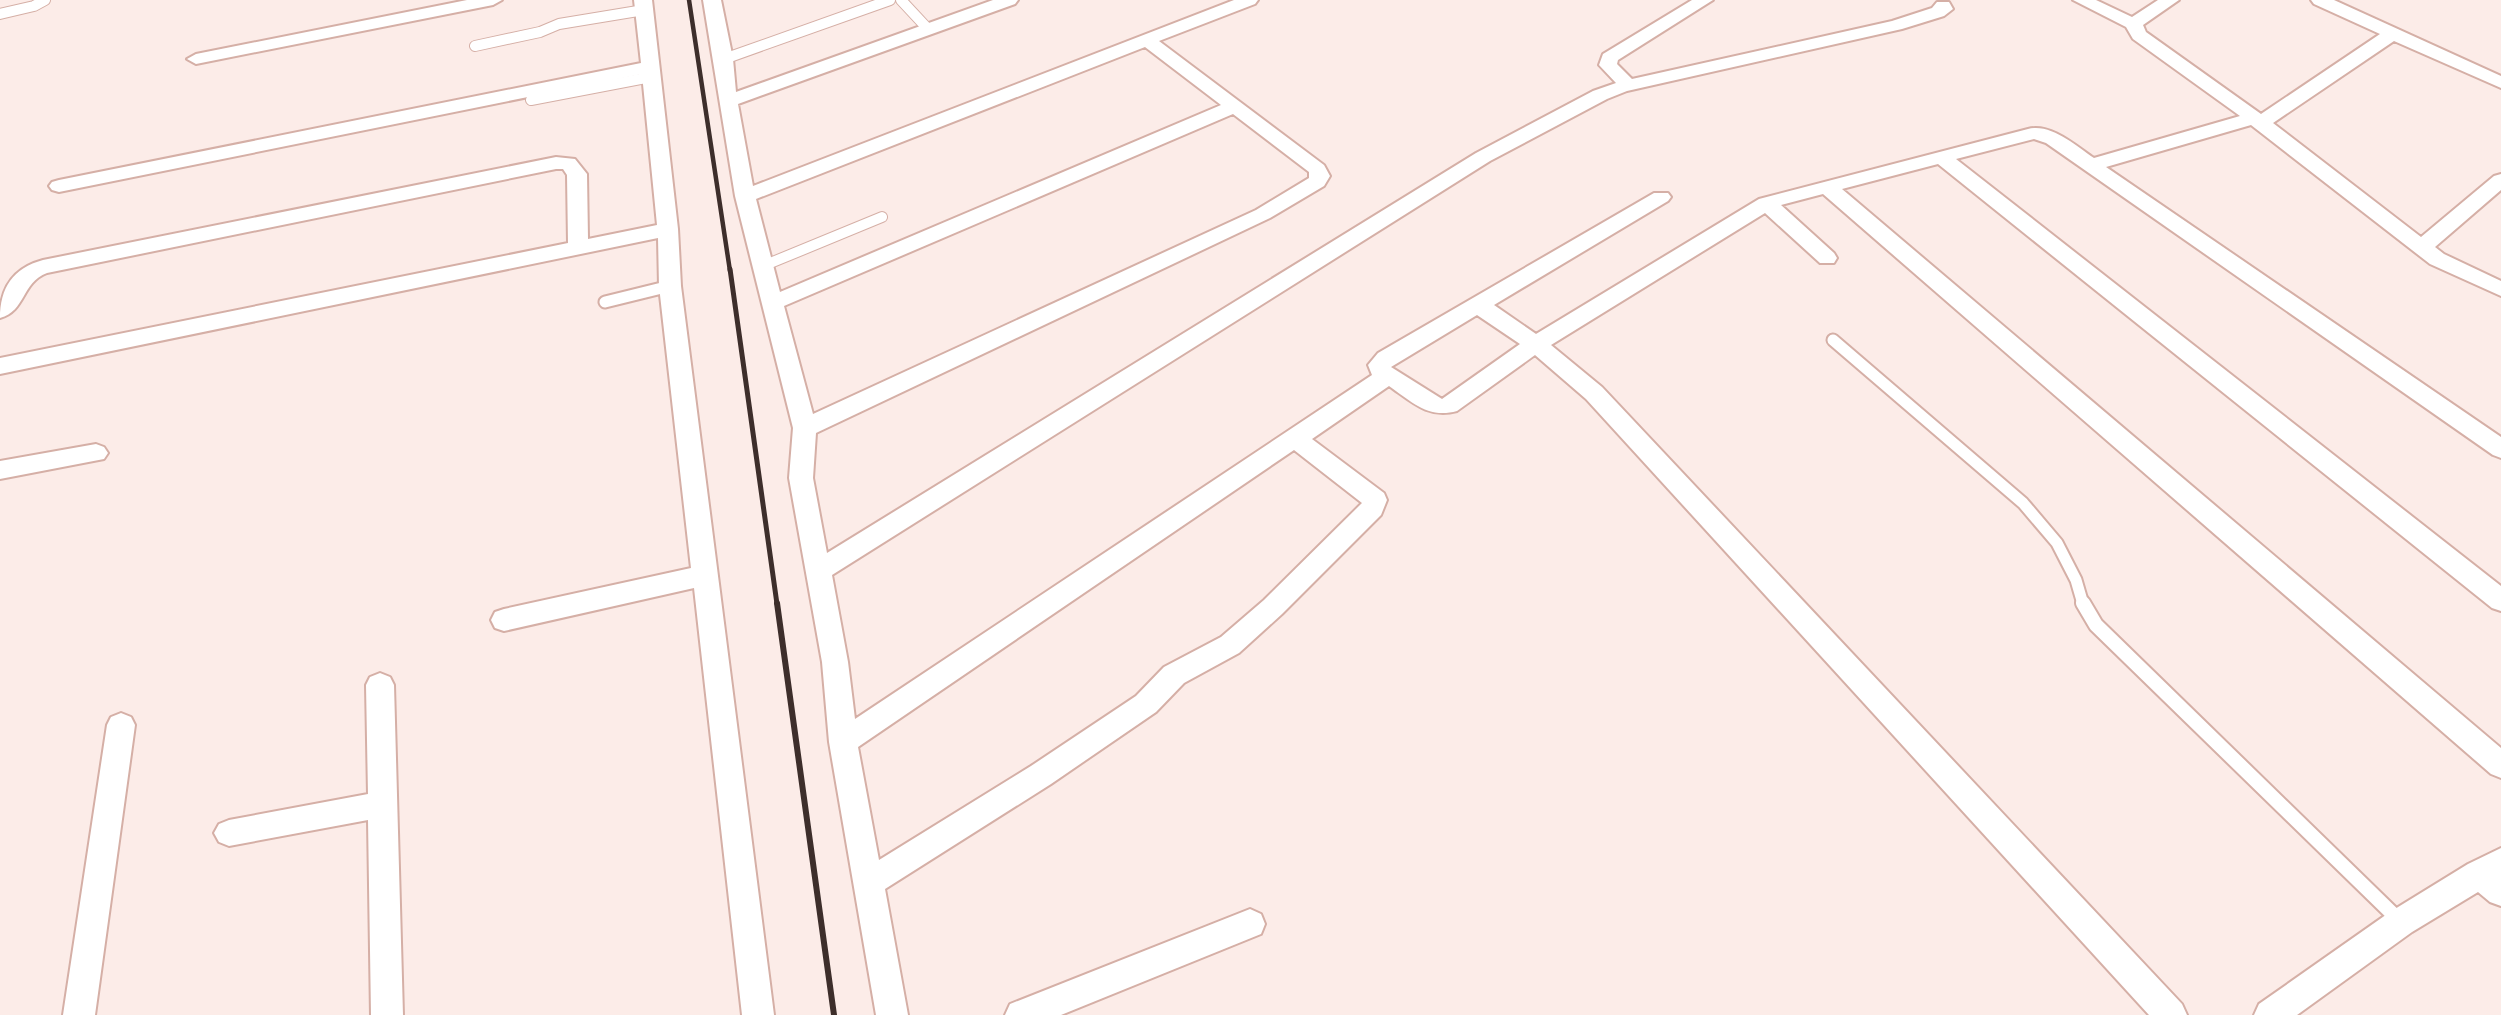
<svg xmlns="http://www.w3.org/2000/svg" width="2501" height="1015" viewBox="0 0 2501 1015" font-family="'IBM Plex Sans',sans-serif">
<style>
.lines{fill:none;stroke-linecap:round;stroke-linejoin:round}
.lane-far2-casing{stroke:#d5afa6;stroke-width:12}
.lane-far1-casing{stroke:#d5afa6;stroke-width:15}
.lane-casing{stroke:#d5afa6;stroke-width:18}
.street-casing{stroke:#d5afa6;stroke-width:4}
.lane-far2{stroke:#fff;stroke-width:10}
.lane-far1{stroke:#fff;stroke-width:11}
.lane{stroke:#fff;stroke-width:14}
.street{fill:#fff;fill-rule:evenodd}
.rail-far2{stroke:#3d2e2b;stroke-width:4.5}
.rail-far1{stroke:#3d2e2b;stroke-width:5}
.rail{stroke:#3d2e2b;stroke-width:6}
</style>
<rect width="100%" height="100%" fill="#fcece8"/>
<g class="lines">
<defs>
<path id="lane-far2" d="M901,0l27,29
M0,14l34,-8 11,-6
M475,46l65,-14 19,-8 85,-14
M724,59l166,-59
M531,100l120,-23
M763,266l119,-49"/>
<path id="lane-far1" d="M605,302l65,-16
M1833,340l190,163 34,40 19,37 7,24"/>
<path id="lane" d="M2083,603l13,22 305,297"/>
<path id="street" d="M467,0h35l-9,5 -297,59 -9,-5 9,-5z
M634,0h18l26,229 3,57 93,729h-32l-48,-427 -190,43 -9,-3 -4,-8 4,-8 9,-3 187,-41 -32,-282 -1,-48 -658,136v-16l568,-115 -1,-68 -4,-6h-7l-509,104c-26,10 -21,38 -47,45 0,-30 13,-50 43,-58l513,-103 19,2 12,15 1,65 69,-14 -15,-151 -583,118 -7,-2 -3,-4 3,-4 7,-2 582,-117z
M703,0h18l12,59 3,33 257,-92h25l-3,4 -277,100 15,82 481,-186h24l-3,4 -96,37 165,124 6,11 -6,10 -54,32 -454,215 -3,45 14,75 649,-400 117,-62 23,-8 -17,-18 4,-11 89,-54h21l-95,60 -1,4 15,15 260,-58 40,-13 5,-6h12l4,7 -9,7 -42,13 -275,62 -20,8 -117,62 -658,414 16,87 7,57 517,-344 -4,-10 10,-12 276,-160h14l3,4 -3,4 -174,104 42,29 223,-135 269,-70c23,-6 48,17 66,29l146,-42 -107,-77 -7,-12 -53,-27h23l36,17 26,-17h21l-36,25 3,7 115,82 119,-80 -66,-30 -3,-4h23l167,76v12l-107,-47 -121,82 148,114 73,-61 7,-2v16l-66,57 9,7 57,27v15l-71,-32 -179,-139 -145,42 395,270v21l-8,-3 -447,-312 -12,-4 -78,20 545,427v25l-9,-3 -554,-444 -96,25 659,559v30l-10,-4 -668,-580 -42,11 53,48 3,5 -3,5h-14l-55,-50 -214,132 51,42 580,617 5,11h-38l-563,-616 -51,-44 -78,56c-29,8 -45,-9 -68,-25l-77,53 72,54 3,7 -6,15 -99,99 -43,39 -55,30 -28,29 -105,72 -166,105 23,126h-32l-47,-273 -7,-80 -33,-184 4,-50 -58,-232zM1145,47l76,58 -441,187 -24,-93zM1233,114l76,58v6l-53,32 -443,204 -29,-108zM1477,315l43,29 -78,55 -51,-32zM1294,450l68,53 -98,97 -43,37 -57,30 -28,29 -105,70 -152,94 -21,-113z
M96,444l8,3 4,6 -4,6 -104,20v-18z
M380,673l10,4 4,8 9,330h-32l-3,-195 -139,26 -10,-4 -5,-9 5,-9 10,-4 139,-26 -2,-109 4,-8z
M121,713l10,4 4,8 -40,290h-32l44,-290 4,-8z
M2501,848v58l-11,-4 -12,-10 -66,40 -115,83h-43l5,-11 131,-92 78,-48z
M1250,909l11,5 4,10 -4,10 -200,81h-56l5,-11z"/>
</defs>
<use href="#lane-far2" class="lane-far2-casing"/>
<use href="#lane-far1" class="lane-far1-casing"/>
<use href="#lane" class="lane-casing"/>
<use href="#street" class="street-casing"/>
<use href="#lane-far2" class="lane-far2"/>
<use href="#lane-far1" class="lane-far1"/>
<use href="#lane" class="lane"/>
<use href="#street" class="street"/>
<path class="rail-far2" d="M689,0l41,271"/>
<path class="rail-far1" d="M730,269l47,335"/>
<path class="rail" d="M777,603l57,412"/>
</g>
</svg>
